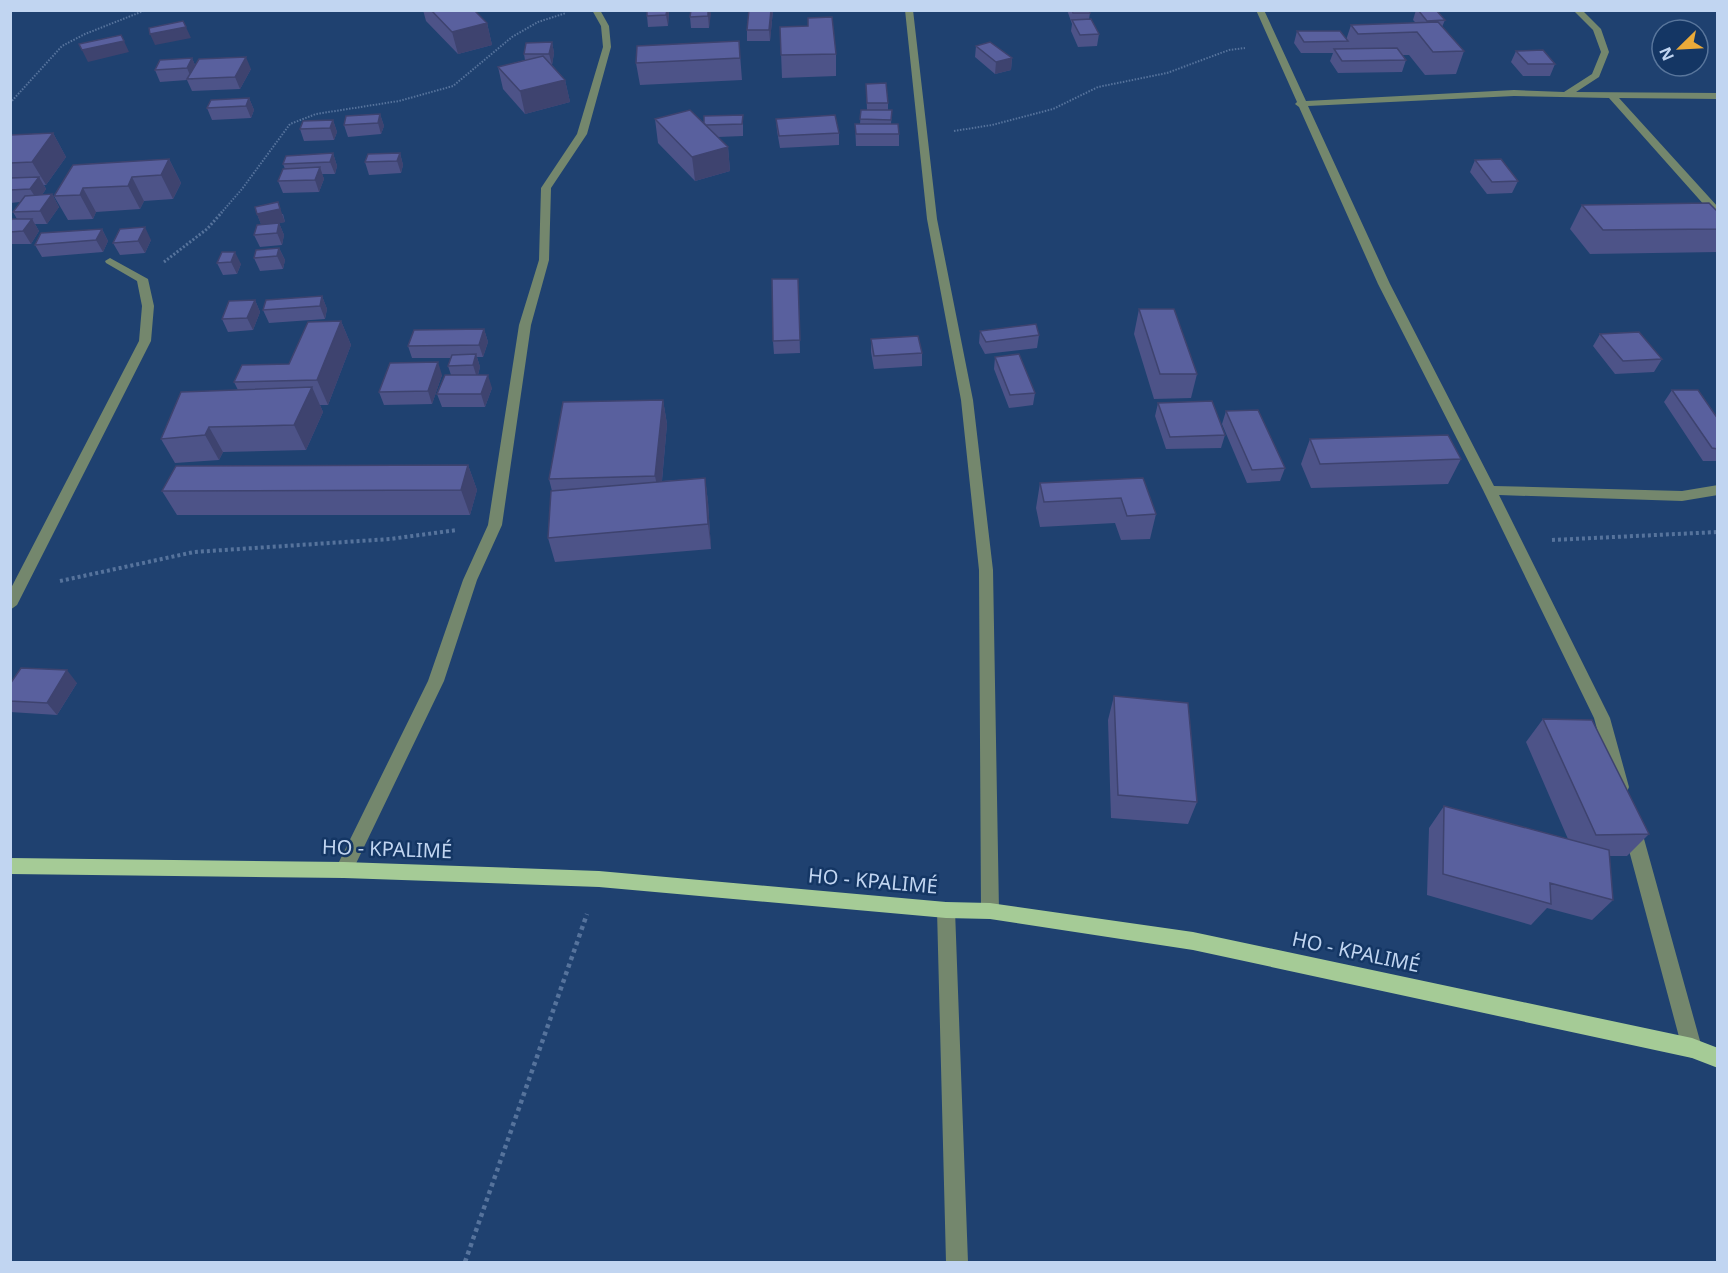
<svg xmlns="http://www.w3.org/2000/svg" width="1728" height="1273" viewBox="0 0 1728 1273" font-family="'Noto Sans',sans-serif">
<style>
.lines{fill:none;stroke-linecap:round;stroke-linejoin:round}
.path-far3{stroke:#56739c;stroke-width:2;stroke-dasharray:1.5 1.5;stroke-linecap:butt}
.path-far2{stroke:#56739c;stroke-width:3;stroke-dasharray:2 2;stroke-linecap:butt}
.path-far1{stroke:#56739c;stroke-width:4;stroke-dasharray:3 3;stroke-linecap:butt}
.path{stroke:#56739c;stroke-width:4.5;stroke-dasharray:4 4;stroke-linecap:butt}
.minor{fill:#74876d;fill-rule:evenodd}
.major{fill:#a5cb96;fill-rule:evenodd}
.wall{fill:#4d5388}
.shaded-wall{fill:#3e436f}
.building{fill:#59609e;stroke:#3e436f;stroke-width:1.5}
.labels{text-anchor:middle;stroke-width:5;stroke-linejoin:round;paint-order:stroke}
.near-street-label{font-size:20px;fill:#c1d5f1;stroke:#143664}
</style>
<rect width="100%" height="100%" fill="#1f4170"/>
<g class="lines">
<path class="path-far3" d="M10,103l52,-57 23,-12 61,-24
M954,131l38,-6 61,-16 45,-22 69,-14 62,-23 16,-2
M221,213l21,-24 48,-65 26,-10 83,-13 54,-15 59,-49 26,-15 28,-9"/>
<path class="path-far2" d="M164,262l43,-33 15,-17"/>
<path class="path-far1" d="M1552,540l166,-8
M60,581l134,-29 196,-13 67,-9"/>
<path class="path" d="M465,1262l122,-348"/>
<path class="minor" d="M592,10h8l9,16 2,21 -24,87 -36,54 -2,72 -18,65 -29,200 -25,55 -33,101 -94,195 -6,2 -6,-2 -3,-6 93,-189 35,-101 25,-55 31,-200 20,-65 2,-72 36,-54 26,-87 -2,-21z
M905,10h8l24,209 36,181 20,170 6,341 -3,6 -6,2 -6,-2 -3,-6 -2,-341 -18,-170 -34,-181z
M1256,10h8l42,91 208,-11 50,2 28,-18 9,-22 -8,-22 -20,-20h9l19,19 8,23 -10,25 -23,15 142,1v6l-99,-1 99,109v10l-4,-1 -105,-118 -95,-2 -206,10 82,178 104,202 188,5 36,-6v10l-36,6 -183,-6 111,223 19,69 -2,5 -6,2 -6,-2 -2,-5 -19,-69 -111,-228 -105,-206 -79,-177 -4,-3 2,-2z
M110,258l38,21 6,27 -3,35 -134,264 -7,5v-20l129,-249 3,-35 -5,-25 -31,-18 -1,-2z
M1632,821l6,2 3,5 61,220 -3,7 -7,3 -7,-3 -3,-7 -59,-220 3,-5z
M946,902l6,2 3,6 13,352h-22l-9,-352 3,-6z"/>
<path class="major" d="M10,858l334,4 255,9 347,31 44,1 203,29 499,106 26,10v20l-26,-10 -499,-108 -203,-31 -44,-1 -347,-31 -255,-9 -334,-4z"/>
</g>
<path class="wall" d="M423,10h51l13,13 5,22 -34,9 -32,-33z
M647,10h22l-1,16 -20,1 -1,-11z
M691,10h19l-1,18h-18l-1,-11z
M749,10h24l-3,31h-23v-11z
M1067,10h22l1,3 -1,6 10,15 -2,12 -19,1 -7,-16 1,-7z
M1416,10h20l9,10 -3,7 22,24 -8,23 -31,1 -16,-20h-7l4,5 -4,12 -64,1 -8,-12 3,-8h-32l-7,-10 3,-12 49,9 5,-15 65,-2 -3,-3z
M780,27l56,27v22l-54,2z
M739,41l3,39 -102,5 -4,-22z
M552,42l2,11 -2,12 13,15 5,22 -45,12 -22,-25 -5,-22 27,-7 -1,-6z
M976,46l36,12 -1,12 -16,4 -20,-17z
M1516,51l39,13 -5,12h-27l-12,-14z
M192,58l3,7 56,4 -11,20 -48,2 -5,-11 -27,2 -5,-12z
M866,84l22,19v7h4l-1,14 8,10v12h-43l-1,-22h5l1,-14h6z
M249,98l5,12 -3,8 -39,2 -5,-12z
M380,114l4,12 -3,8 -33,3 -4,-12z
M743,115v21l-25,1 10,10 2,24 -35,10 -37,-38 -3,-24 49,4z
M776,119l63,14v12l-59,3 -3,-17z
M333,120l4,12 -3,8 -30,1 -4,-12z
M53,133l13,24 -20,28h-2l2,4 -4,6 10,-1 7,13 -12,17h-12l4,7 -8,13h-20l-1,-22 7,-3 -4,-7 7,-10 -10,1v-68z
M333,153l4,13 -2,8h-13l2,5 -5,13 -36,1 -5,-12 7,-12 -2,-5z
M400,153l3,12 -2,8 -32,2 -4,-13z
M169,159l12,24 -8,16 -29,2 -4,8 -44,3 -3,7 -25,1 -14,-24z
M1475,160l43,21 -6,12 -25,1 -17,-22z
M1582,205l136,7v40l-128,2 -20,-25z
M257,214h26l2,8 -6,1 5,12 -2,10 -22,2 -6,-12 7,-11z
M102,229l6,12 -5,11 -61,5 -7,-12z
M151,240l-6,13 -25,2 -7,-12z
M279,248l6,12 -2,9 -23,2 -6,-13z
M222,252l19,12 -4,10 -14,1 -6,-12z
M798,279l2,74 -26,1 -1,-13z
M322,296l5,13 -2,10 -56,4 -6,-13z
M255,300l5,12 -7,18 -25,2 -6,-13z
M1139,309l58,65 -6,24 -37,1 -20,-65z
M341,321l10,24 -23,60h-8l3,7 -17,38 -83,2 -4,8 -44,3 -14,-24 77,-49 -4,-8 55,-18z
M484,329l4,13 -5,15h-6l3,10 -2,8 14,13 -7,19h-43l-5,-13 14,-19 -3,-9 3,-8h-39l-4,-12z
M980,331l59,4 -2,13 -52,6 -6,-11z
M1600,334l62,25 -8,13 -39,2 -22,-28z
M871,339l51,14v13l-48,3 -3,-17z
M995,357l40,36 -2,12 -24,3 -15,-39z
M442,375l-10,29 -48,1 -5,-13z
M1672,390l46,29v42h-15l-39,-59z
M663,400l4,24 -5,57 43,-3 3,24 3,47 -156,13 -7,-24 4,-47 -3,-12z
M1158,403l67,32 -4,13 -55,1 -11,-33z
M1226,411l59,57 -5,13 -33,2 -25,-59z
M1310,439l151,20 -13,25 -137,4 -10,-24z
M468,465l9,25 -7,25h-293l-15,-24z
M1143,478l13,36 -6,25 -29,1 -6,-17 -75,4 -4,-19 4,-25z
M77,683l-20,32 -47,-3v-28z
M1114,696l83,106 -9,22 -77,-6 -3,-98z
M1543,719l106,115 -22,22h-18l4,44 -21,20 -45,-12 -16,17 -104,-30 2,-67 15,-22 124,33 -42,-97z"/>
<path class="shaded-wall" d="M667,10h2l-1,16 -2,-11z
M708,10h2l1,4 -2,14 -1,-12z
M771,10h2l-3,31 -1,-11z
M487,23l5,22 -34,9 -6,-22z
M186,27l5,11 -36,7 -5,-11z
M124,41l5,11 -41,10 -6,-12z
M552,42l2,11 -2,12 -3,-11z
M246,57l5,12 -11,20 -5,-12z
M192,58l5,12 -5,10 -5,-12z
M1012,58l-1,12 -16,4 1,-12z
M565,80l5,22 -45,12 -5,-23z
M249,98l5,12 -3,8 -5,-12z
M380,114l4,12 -3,8 -3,-11z
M333,120l4,12 -3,8 -4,-12z
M53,133l13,24 -20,28 -14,-23z
M728,147l2,24 -35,10 -3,-24z
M333,153l4,13 -2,8 -5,-12z
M400,153l3,12 -2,8 -4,-12z
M169,159l12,24 -8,16 -12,-24z
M320,167l4,12 -5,13 -4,-12z
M39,177l7,12 -8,12 -8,-12z
M132,177l12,24 -4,8 -12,-23z
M83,188l13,24 -3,7 -13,-24z
M52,194l7,13 -12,17 -7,-13z
M278,202l7,20 -23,5 -5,-13z
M32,219l7,12 -8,13 -8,-13z
M279,223l5,12 -2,10 -5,-12z
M145,227l6,13 -6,13 -7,-12z
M102,229l6,12 -5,11 -7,-12z
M279,248l6,12 -2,9 -6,-13z
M235,252l6,12 -4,10 -6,-12z
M322,296l5,13 -2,10 -5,-13z
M255,300l5,12 -7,18 -6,-12z
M341,321l10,24 -23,60 -11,-25z
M484,329l4,13 -5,15 -4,-12z
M476,354l4,13 -3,11 -4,-13z
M438,362l4,13 -10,29 -4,-13z
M488,375l4,13 -7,19 -4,-13z
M312,387l11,25 -17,38 -12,-25z
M663,400l4,24 -7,77 -5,-25z
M209,427l14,25 -4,8 -14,-25z
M468,465l9,25 -7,25 -9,-25z
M705,478l3,24 3,47 -3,-25z
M67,670l10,13 -20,32 -10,-12z"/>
<path class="building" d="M431,10h43l13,13 -35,9z
M647,10h20l-1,5 -19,1z
M691,10h17v6l-18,1z
M749,10h22l-2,20h-22z
M1072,10h17l1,3h-17z
M1418,10h18l9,10 -18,1z
M832,17l4,37 -55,1 -1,-28 28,-1v-8z
M1091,19l8,15 -19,1 -8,-15z
M183,21l3,6 -36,7 -1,-6z
M1438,22l26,29 -31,1 -16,-20 -59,2 -7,-9z
M1297,31h43l8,10 -44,1z
M121,35l3,6 -42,9 -3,-6z
M739,41l1,17 -104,5 1,-17z
M552,42l-3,12h-25l2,-11z
M990,42l22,16 -16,4 -20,-16z
M1397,48l9,12 -64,1 -8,-12z
M1543,50l12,14h-27l-12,-13z
M543,56l22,24 -45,11 -22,-24z
M246,57l-11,20 -48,2 12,-20z
M192,58l-5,10 -32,2 5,-10z
M886,83l2,20h-21l-1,-19z
M249,98l-3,8 -39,2 4,-8z
M690,110l38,37 -36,10 -37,-38z
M861,110h31l-1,10 -31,-1z
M380,114l-2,9 -34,2 2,-9z
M743,115l-1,9 -36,1 -2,-2v-7z
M835,115l4,18 -60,3 -3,-17z
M333,120l-3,8 -30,1 3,-8z
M855,124h43l1,10h-43z
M53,133l-21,29 -22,1v-28z
M333,153l-3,9 -47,2 3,-8z
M400,153l-3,8 -32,1 3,-8z
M169,159l-8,16 -29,2 -4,9 -45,2 -3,7 -26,1 19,-31z
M1501,159l17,22 -26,1 -17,-22z
M320,167l-5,13 -37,1 5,-12z
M39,177l-9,12 -20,1v-12z
M52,194l-12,17 -27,1 12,-16z
M278,202l2,7 -23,5 -2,-7z
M1709,203l9,9v17l-115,1 -21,-25z
M12,219h20l-9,12 -13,1v-10z
M279,223l-2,10 -23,2 3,-10z
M145,227l-7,14 -25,2 7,-14z
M102,229l-6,11 -61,5 6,-12z
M279,248l-2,8 -23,2 2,-8z
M222,252h13l-4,10 -14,1z
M772,279h26l2,61 -27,1z
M322,296l-2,10 -57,4 3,-10z
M255,300l-8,18 -25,1 7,-18z
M1139,309h35l23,65h-37z
M341,321l-24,59 -83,2 8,-17 47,-1 19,-42z
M1036,324l3,11 -53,7 -6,-11z
M484,329l-5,16 -71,1 6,-16z
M1639,332l23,27 -39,2 -23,-27z
M918,336l4,17 -48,3 -3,-17z
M476,354l-3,11 -25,1 4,-11z
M1019,354l16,39 -25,2 -15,-38z
M438,362l-10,29 -49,1 11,-29z
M445,375h43l-7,19h-44z
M312,387l-18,38 -85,2 -4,8 -44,4 20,-47z
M1672,390h26l20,29v30l-6,-1z
M663,400l-8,76 -106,3 14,-77z
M1212,401l13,34 -55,2 -12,-34z
M1258,410l27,58 -33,2 -26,-59z
M1448,435l13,24 -141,5 -10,-25z
M468,465l-7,25 -299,1 14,-25z
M705,478l3,46 -160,14 3,-47z
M1143,478l13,36 -29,2 -6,-18 -77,4 -4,-19z
M21,668l46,2 -20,33 -37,-2v-17z
M1114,696l74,7 9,99 -79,-7z
M1543,719l49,1 57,114 -53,1z
M1444,806l165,44 4,50 -63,-17 1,21 -108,-30z"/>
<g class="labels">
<g class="near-street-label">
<text transform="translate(387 849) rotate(2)" y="7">HO - KPALIMÉ</text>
<text transform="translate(873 881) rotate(5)" y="7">HO - KPALIMÉ</text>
<text transform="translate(1356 952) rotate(12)" y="7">HO - KPALIMÉ</text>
</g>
</g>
<rect width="1728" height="1273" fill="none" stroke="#c1d5f1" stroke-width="24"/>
<g transform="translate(1680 48) rotate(246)"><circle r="28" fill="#143664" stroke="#59769c" stroke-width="1.5"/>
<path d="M0-4.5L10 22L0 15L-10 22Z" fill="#eaaa39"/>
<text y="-9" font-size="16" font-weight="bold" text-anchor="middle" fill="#c1d5f1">N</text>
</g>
</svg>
